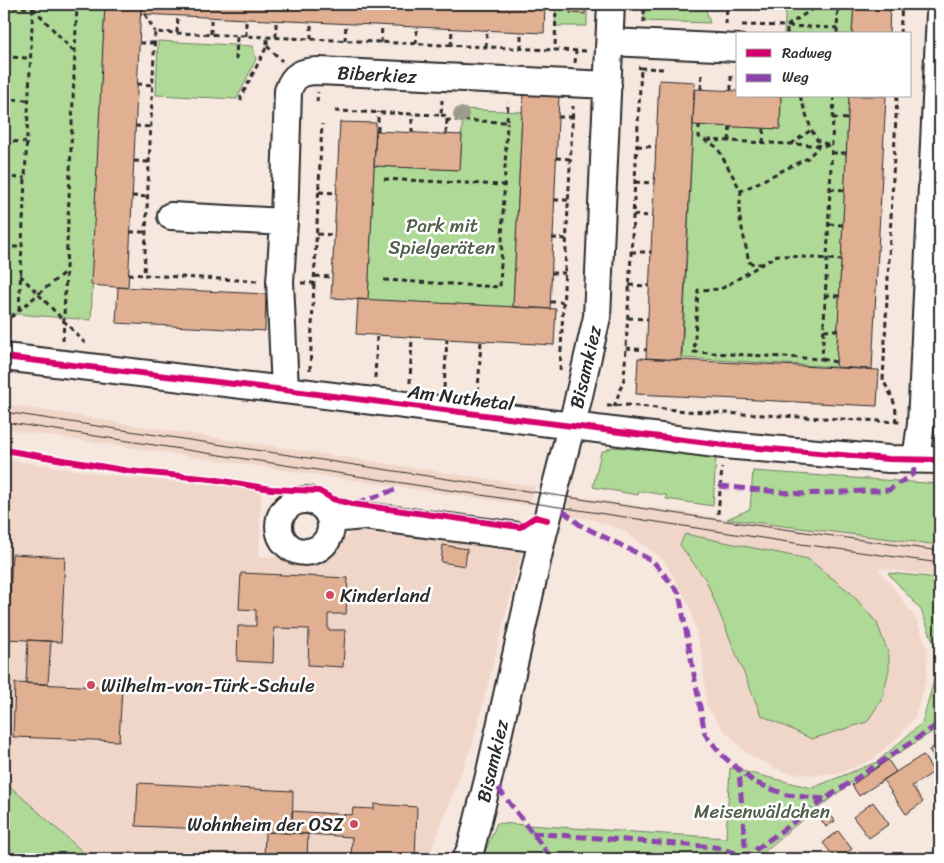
<svg xmlns="http://www.w3.org/2000/svg" width="944" height="863" viewBox="0 0 944 863" font-family="Sriracha,sans-serif">
<style>
.built{fill:#f0d6c8}
.green{fill:#afd997;stroke:#6d8261}
.building{fill:#e1b093;stroke:#2b2b2b}
.lines{fill:none;stroke-linecap:round;stroke-linejoin:round}
.minor-casing{stroke:#2b2b2b;stroke-width:30}
.path{stroke:#2b2b2b;stroke-width:3;stroke-dasharray:5 4;stroke-linecap:butt}
.minor{stroke:#fff;stroke-width:26}
.tram{stroke:#2b2b2b;stroke-width:1}
.quiet{stroke:#8e44ad;stroke-width:5;stroke-dasharray:10 5;stroke-linecap:butt}
.cycleway-casing{stroke:#fff;stroke-width:9}
.cycleway{stroke:#d6006c;stroke-width:6}
.tree{fill:#9c9c8e}
.poi-dot{fill:#d1495b;stroke:#fff;stroke-width:2}
.labels{text-anchor:middle;stroke-width:5;stroke-linejoin:round;paint-order:stroke}
.street-label{font-size:19px;fill:#2b2b2b;stroke:#fff}
.park-label{font-size:19px;fill:#535f4b;stroke:#fff}
.poi-label{font-size:19px;fill:#2b2b2b;stroke:#fff;text-anchor:start}
</style>
<rect width="100%" height="100%" fill="#f6e7df"/>
<filter id="ink" filterUnits="userSpaceOnUse"><feTurbulence type="fractalNoise" baseFrequency=".02" numOctaves="2"/><feDisplacementMap in="SourceGraphic" scale="10" xChannelSelector="R" yChannelSelector="G"/><feConvolveMatrix kernelMatrix="1 2 1 2 8 2 1 2 1" color-interpolation-filters="sRGB"/></filter>
<g filter="url(#ink)">
<path class="built" d="M4,404l160,26 370,56 -4,20 -526,-77z
M4,459l125,19 132,11 -2,67 59,4 47,-38 159,21 -51,199 -45,117h-424z
M569,495l158,24 213,26v32l-62,-9 37,49 13,33 -2,31 -12,37 -16,19 -25,22 -32,14 -28,2 -29,-3 -35,-17 -26,-26 -17,-24 -3,-47 -14,-54 -26,-45 -40,-29 -28,-10 -28,-5z"/>
<path class="green" d="M4,4h101l-14,316 -87,-7z
M556,4h31v22h-32z
M644,4h60l6,19 -66,-2z
M786,4h68l-2,30h-68z
M158,41l95,5 3,13 -19,40 -81,-4z
M781,96h68l-13,271 -154,-9 11,-233 87,4z
M463,109l59,3 -9,195 -145,-7 6,-134 86,4z
M613,447l103,9 -3,50 -47,-7v-4l-27,-4 -1,4 -45,-8 8,-35z
M753,471l187,13v61l-213,-26 23,-10z
M685,534l123,25 43,34 26,30 12,32v15l-7,29 -15,23 -55,17 -51,-24 -55,-135 -26,-35z
M888,573l52,5v149l-92,58 -61,47 -31,27h-274l15,-36 229,15 4,-70 82,20 65,-26 45,-39 18,-64 -19,-49z
M4,781l79,71 -6,7h-73z"/>
<path class="building" d="M105,4h36l-13,284 -37,-3z
M141,4h404l-1,29 -403,-19z
M571,4h14v10l-15,-1z
M706,4h43v3l-43,-2z
M854,4h36l-1,30h-37z
M659,80l36,2 -14,278 -35,-2z
M694,89l44,2v5h43l-1,33 -87,-4z
M523,93l36,2 -9,214 -37,-2z
M849,96h37l-14,273 -36,-2z
M340,122l36,1 -8,177 -37,-2z
M376,131l86,4 -2,35 -86,-4z
M118,287l148,7 -1,37 -149,-8z
M358,299l198,10 -2,36 -198,-11z
M638,358l241,12 -2,36 -241,-12z
M443,545l24,4 -2,17 -24,-4z
M12,554l53,3 -4,85 -53,-3z
M241,573l107,5 -2,36h-18v16h17l-2,37 -35,-2 1,-36 -35,-1 -1,35 -36,-2 1,-35h18v-16l-17,-1z
M28,640l23,1 -3,43 -22,-1z
M15,683l107,5 -3,53 -106,-4z
M940,742v22l-1,1 -10,-15z
M923,755l11,17 -22,14 11,16 -17,12 -23,-34z
M888,760l8,12 -37,24 -7,-11z
M138,783l155,8 -1,42 -156,-7z
M873,802l16,22 -20,14 -16,-21z
M374,804l43,3 -2,52h-64l1,-22 -60,-4v-22l60,4 1,-7 21,1z
M829,812l6,9 -9,6 -6,-9z
M838,831l14,18 -14,10h-2l-13,-16z
M265,832l43,2 -1,25h-43z"/>
<g class="lines">
<defs>
<path id="minor" d="M610,42l128,6
M171,216l113,6
M4,357l281,33 439,55 165,14 51,1
M285,390l-5,-108 4,-60 4,-131c5,-16 14,-20 31,-20l289,14
M916,459l5,-35 19,-410
M279 526a26 26 0 1 1 52 0a26 26 0 1 1-52 0Z
M331,519l33,-3 178,23
M466,859l5,-11 18,-72 53,-237 35,-135 20,-87 14,-313"/>
</defs>
<use href="#minor" class="minor-casing"/>
<path class="path" d="M556,4l-1,46 33,1
M4,7l28,1 6,-4
M33,8l42,45
M145,14l10,18
M644,23v-19
M726,24l1,-18
M742,25l45,1 33,-22
M177,33l1,-18
M211,34v-17
M787,34v-8l50,2
M837,34l1,-30
M900,34l2,-30
M246,36v-17
M276,37v-17
M311,39v-17
M345,41l1,-17
M140,43h15
M381,43l1,-18
M416,44l1,-17
M267,46l15,15
M451,46l1,-17
M486,47l1,-16
M521,49v-16
M4,57l26,1
M236,60l1,-24
M575,63l1,-12
M641,67v1l24,1
M137,84l16,1
M701,89l1,-18
M731,90v-18
M800,96l11,33 6,11 12,5
M834,96c-4,88 -7,176 -12,263l-128,-7 4,-62 23,-1 56,-34 64,5
M4,99l24,1
M241,101v-4l26,-51v-9
M317,102l1,-10
M335,111l106,4 1,-15
M441,115l6,1v4l60,2 1,-20
M558,117h15
M833,118l15,1
M699,125v12l18,10 24,44 67,-33 11,-12
M135,126l16,1
M378,131v-19
M412,133v-19
M446,134l1,-14
M707,140l125,6
M4,141l22,1
M729,141l1,-15
M763,143l1,-15
M791,144l20,-14
M637,146l19,1
M832,153h15
M556,158l15,1
M134,161l15,1
M4,177l21,1
M384,179l120,6
M635,182l19,1
M830,189l15,1
M741,191l-2,23 10,48 5,2h8
M319,192l17,1
M132,196l16,1
M554,200h15
M633,215l20,1
M829,224l14,1
M130,232h16
M317,234l17,1
M552,238l15,1
M4,247h18
M631,252h20
M551,273h14
M128,274l16,1
M20,275l65,68
M315,276l17,1
M384,280l116,7 7,-165
M257,281l-113,-6 11,-243 400,18
M301,283h13l8,-159
M629,285l20,1
M825,295l14,1
M550,302h13
M19,310l14,-306
M628,318l20,1
M4,323l62,-52
M824,330h14
M63,341l14,-337
M626,348l20,2
M822,359l14,3
M310,370l4,-87
M560,370l13,-264
M375,378l2,-42
M410,383l2,-46
M444,388l3,-49
M478,392l3,-51
M607,406l22,-1 56,6 215,11
M614,407l10,-28 2,-31 15,-280 -3,-1
M895,422c4,-16 -5,-28 -12,-42l14,-284
M718,514l4,-46"/>
<use href="#minor" class="minor"/>
<path class="tram" d="M4,412l715,108 221,31
M4,422l797,122 139,19"/>
<path class="quiet" d="M720,486l81,8 88,-4 24,-16 3,-15
M357,503l40,-14
M563,511l17,14 73,36 26,32 26,141 19,23 30,25 33,13 38,4
M489,776l63,83
M532,833l183,14 31,9 -7,-85
M743,859l82,-60 115,-76"/>
<defs>
<path id="cycleway" d="M4,357l281,33 439,55 165,14 51,1
M4,450l125,21 83,8 59,10 48,2 14,8 19,5 168,23 15,-10 12,3"/>
</defs>
<use href="#cycleway" class="cycleway-casing"/>
<use href="#cycleway" class="cycleway"/>
</g>
<circle class="tree" cx="461" cy="115" r="8"/>
</g>
<g class="poi-dot">
<circle cx="330" cy="595" r="5"/>
<circle cx="91" cy="685" r="5"/>
<circle cx="354" cy="824" r="5"/>
</g>
<g class="labels">
<g class="street-label">
<text transform="translate(377 74) rotate(3)" y="7">Biberkiez</text>
<text transform="translate(585 367) rotate(-77)" y="7">Bisamkiez</text>
<text transform="translate(461 397) rotate(7)" y="7">Am Nuthetal</text>
<text transform="translate(492 761) rotate(-77)" y="7">Bisamkiez</text>
</g>
<g class="park-label">
<text x="442" y="232">Park mit<tspan x="442" dy="22">Spielgeräten</tspan></text>
<text x="762" y="818">Meisenwäldchen</text>
</g>
<g class="poi-label">
<text x="340" y="602">Kinderland</text>
<text x="101" y="692">Wilhelm-von-Türk-Schule</text>
<text x="344" y="831" text-anchor="end">Wohnheim der OSZ</text>
</g>
</g>
<rect width="944" height="863" fill="none" stroke="#fff" stroke-width="20"/>
<rect x="10" y="10" width="924" height="843" fill="none" stroke="#2b2b2b" stroke-width="2" filter="url(#ink)"/>
<rect x="736" y="32" width="175" height="65" fill="#ffffff" stroke="#aaaaaa"/>
<rect x="746" y="49" width="25" height="8" fill="#d6006c" stroke="#aaaaaa"/>
<text x="782" y="58" font-size="15" fill="#2b2b2b">Radweg</text>
<rect x="746" y="74" width="25" height="8" fill="#8e44ad" stroke="#aaaaaa"/>
<text x="782" y="82" font-size="15" fill="#2b2b2b">Weg</text>
</svg>
